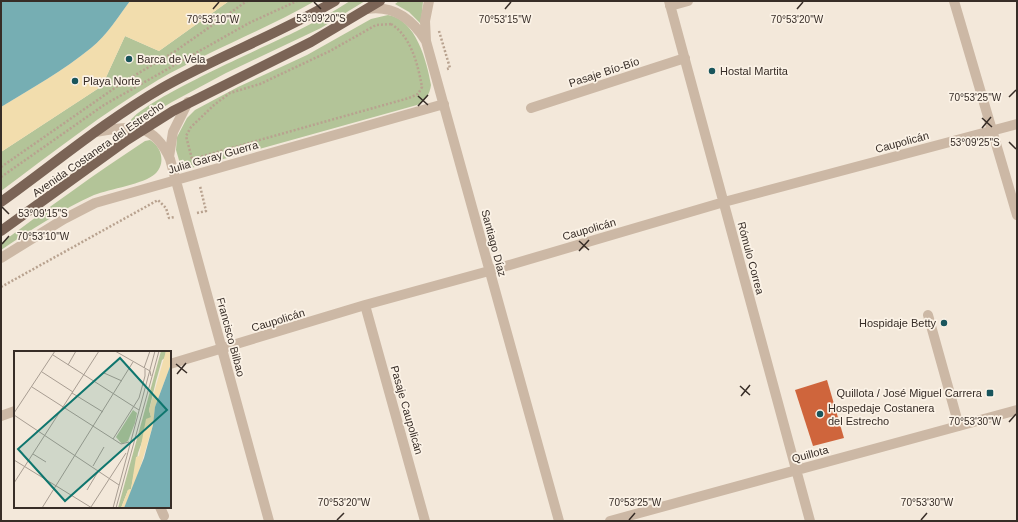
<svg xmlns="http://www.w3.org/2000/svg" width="1018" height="522" viewBox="0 0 1018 522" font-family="Helvetica,sans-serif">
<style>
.green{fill:#b3c498}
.sand{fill:#f2ddad}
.water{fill:#76aeb3}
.building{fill:#cf653c}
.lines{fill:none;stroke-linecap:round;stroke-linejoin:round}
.path{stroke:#b8a28f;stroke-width:2.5;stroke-dasharray:2 2;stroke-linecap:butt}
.minor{stroke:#ccb8a5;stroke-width:10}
.major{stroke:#7b6456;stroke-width:10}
.ticks{fill:none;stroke:#372d27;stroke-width:1.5}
.poi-dot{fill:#19555c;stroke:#fbf2e6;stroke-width:1.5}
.labels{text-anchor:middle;stroke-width:3.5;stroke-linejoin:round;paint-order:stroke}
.poi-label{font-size:11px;fill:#372d27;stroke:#fbf2e6;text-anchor:start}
.street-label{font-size:11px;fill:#372d27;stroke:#fbf2e6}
.inset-road{fill:none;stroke:#a89d92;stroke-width:1}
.view{fill:#0f766e;fill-opacity:0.15;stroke:#0f766e;stroke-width:2}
.inset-edge{fill:none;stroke:#372d27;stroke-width:2}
.ticks-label{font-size:10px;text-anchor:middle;fill:#372d27;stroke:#fbf2e6;stroke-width:3.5;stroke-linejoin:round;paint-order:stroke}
</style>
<rect width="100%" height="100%" fill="#f3e8da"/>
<path class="green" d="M229,1h86c-51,29 -106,50 -157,79 -55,33 -106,73 -157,111v-39l101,-66 23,-50 34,15z
M350,1h15l-44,27 -95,45 -54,29 -27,16 -15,4c8,-20 141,-78 167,-91 18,-9 36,-19 53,-30z
M399,1h24l-2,23 -12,-12 -14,-8z
M388,15c28,4 39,47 43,70 -1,9 -6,17 -14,20l-226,63 -10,-1 -5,-17 1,-13 10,-19 8,-8 43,-23 69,-32 64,-36z
M150,140c12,7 16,24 5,34 -11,10 -45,15 -61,21 -33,15 -63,35 -93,55v-7c47,-35 95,-70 144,-102z"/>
<path class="sand" d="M130,1h99l-70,50 -34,-15 -23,50 -101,66v-45c31,-19 62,-36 90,-59 16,-13 27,-31 39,-47z"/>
<path class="water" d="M1,1h129c-12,16 -23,34 -39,47 -28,23 -59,40 -90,59z"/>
<path class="building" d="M827,380l17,58 -31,8 -18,-56z"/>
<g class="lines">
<path class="path" d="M391,24c20,12 27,41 31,63l-4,7 -9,4 -217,61 -6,-23 5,-9 23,-22 16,-12 30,-9 70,-33 46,-26z
M439,31l11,37 -3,1
M1,167l121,-84 52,-31 73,-51
M1,177l103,-72 145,-82 48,-22
M197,213l9,-2 -6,-25
M1,287l157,-87 8,8 3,10 6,-1"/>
<path class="minor" d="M669,1l141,520
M954,1l63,214
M670,6l18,-5
M367,9c27,-4 45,10 59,32l133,480
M426,41l-1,-20 4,-20
M531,108l154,-50
M95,132c36,-6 58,-11 75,27l99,362
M169,157l4,-25 15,-30
M1,258l63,-39 31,-16 349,-99
M365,305l60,216
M928,315l31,111
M170,364l195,-59 124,-34 235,-69 293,-78
M1,416l14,-5
M160,507l4,9
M610,521l407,-111"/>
<path class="major" d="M1,202c53,-38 104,-81 161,-114 56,-32 117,-54 173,-87
M1,231l126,-91 46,-29 138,-69 69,-41"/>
</g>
<path class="ticks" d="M314,2l7,7M213,9l6,-7M505,9l6,-7M797,9l6,-7M418,96l10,9M1009,97l7,-7M418,106l10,-11M982,118l10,9M982,128l9,-11M1009,142l7,7M2,207l7,7M579,241l10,9M2,244l7,-8M579,251l10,-11M176,364l11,9M177,374l9,-11M740,386l10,9M741,396l9,-11M1009,422l7,-8M337,520l7,-7M629,520l6,-7M921,520l6,-7"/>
<g class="poi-dot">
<circle cx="129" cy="59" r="4"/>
<circle cx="712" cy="71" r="4"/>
<circle cx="75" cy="81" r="4"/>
<circle cx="944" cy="323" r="4"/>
<rect x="986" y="389" width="8" height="8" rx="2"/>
<circle cx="820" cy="414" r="4"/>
</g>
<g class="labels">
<g class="poi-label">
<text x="137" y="63">Barca de Vela</text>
<text x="720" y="75">Hostal Martita</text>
<text x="83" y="85">Playa Norte</text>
<text x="936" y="327" text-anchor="end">Hospidaje Betty</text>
<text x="982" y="397" text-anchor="end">Quillota / José Miguel Carrera</text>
<text x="828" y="412">Hospedaje Costanera<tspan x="828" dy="13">del Estrecho</tspan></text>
</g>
<g class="street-label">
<text transform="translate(604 72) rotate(-18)" y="4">Pasaje Bío-Bío</text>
<text transform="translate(902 142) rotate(-15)" y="4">Caupolicán</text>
<text transform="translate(98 149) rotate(-35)" y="4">Avenida Costanera del Estrecho</text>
<text transform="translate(213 157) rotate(-16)" y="4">Julia Garay Guerra</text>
<text transform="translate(589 229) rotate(-16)" y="4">Caupolicán</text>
<text transform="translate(494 243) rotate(75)" y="4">Santiago Díaz</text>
<text transform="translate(751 258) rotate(75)" y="4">Rómulo Correa</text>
<text transform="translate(278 320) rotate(-17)" y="4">Caupolicán</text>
<text transform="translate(231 337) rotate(75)" y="4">Francisco Bilbao</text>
<text transform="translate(407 410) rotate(74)" y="4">Pasaje Caupolicán</text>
<text transform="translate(810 454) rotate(-15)" y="4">Quillota</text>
</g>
</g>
<g transform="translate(14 351)">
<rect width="157" height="157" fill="#f3e8da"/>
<path d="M147,0h5l-1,7 -3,2 -6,21 -7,29 2,7 -13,36 -7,36 -3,1 -7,18h-3zM119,59l4,3 -2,10 -7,18 -6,3 -6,-7z" fill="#b3c498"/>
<path d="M152,0h5v13l-16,43 -2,18 -16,53 -13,30h-3l7,-18 3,-1 5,-32 3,-1 7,-37 5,-2 -2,-7z" fill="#f2ddad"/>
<path d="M157,13v144h-47l20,-50 9,-33 2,-18z" fill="#76aeb3"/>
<path class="inset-road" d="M101,0l35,20 1,5M39,4l86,55M54,14l8,-14M130,17l6,-17M28,21l31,20M90,22l18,8M18,36l89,57 8,-2M58,42l31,19M0,62l41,-62M0,64l105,70M99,88l26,-41 6,-22v-7M19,103l13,8M0,109l78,48M79,115l11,-19M0,132l85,-132M73,139l12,-20M77,156l35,-54M28,157l91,-146M99,157l42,-157M102,157l43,-157"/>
<path class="view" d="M106,7l47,52 -102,91 -47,-52z"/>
<rect width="157" height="157" class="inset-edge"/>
</g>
<g class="ticks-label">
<text x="321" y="22">53°09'20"S</text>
<text x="213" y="23">70°53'10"W</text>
<text x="505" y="23">70°53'15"W</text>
<text x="797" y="23">70°53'20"W</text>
<text x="975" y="101">70°53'25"W</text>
<text x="975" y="146">53°09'25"S</text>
<text x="43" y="217">53°09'15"S</text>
<text x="43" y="240">70°53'10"W</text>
<text x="975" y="425">70°53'30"W</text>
<text x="344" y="506">70°53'20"W</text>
<text x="635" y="506">70°53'25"W</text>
<text x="927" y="506">70°53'30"W</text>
</g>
<rect width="1018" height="522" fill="none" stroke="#372d27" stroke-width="4"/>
</svg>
